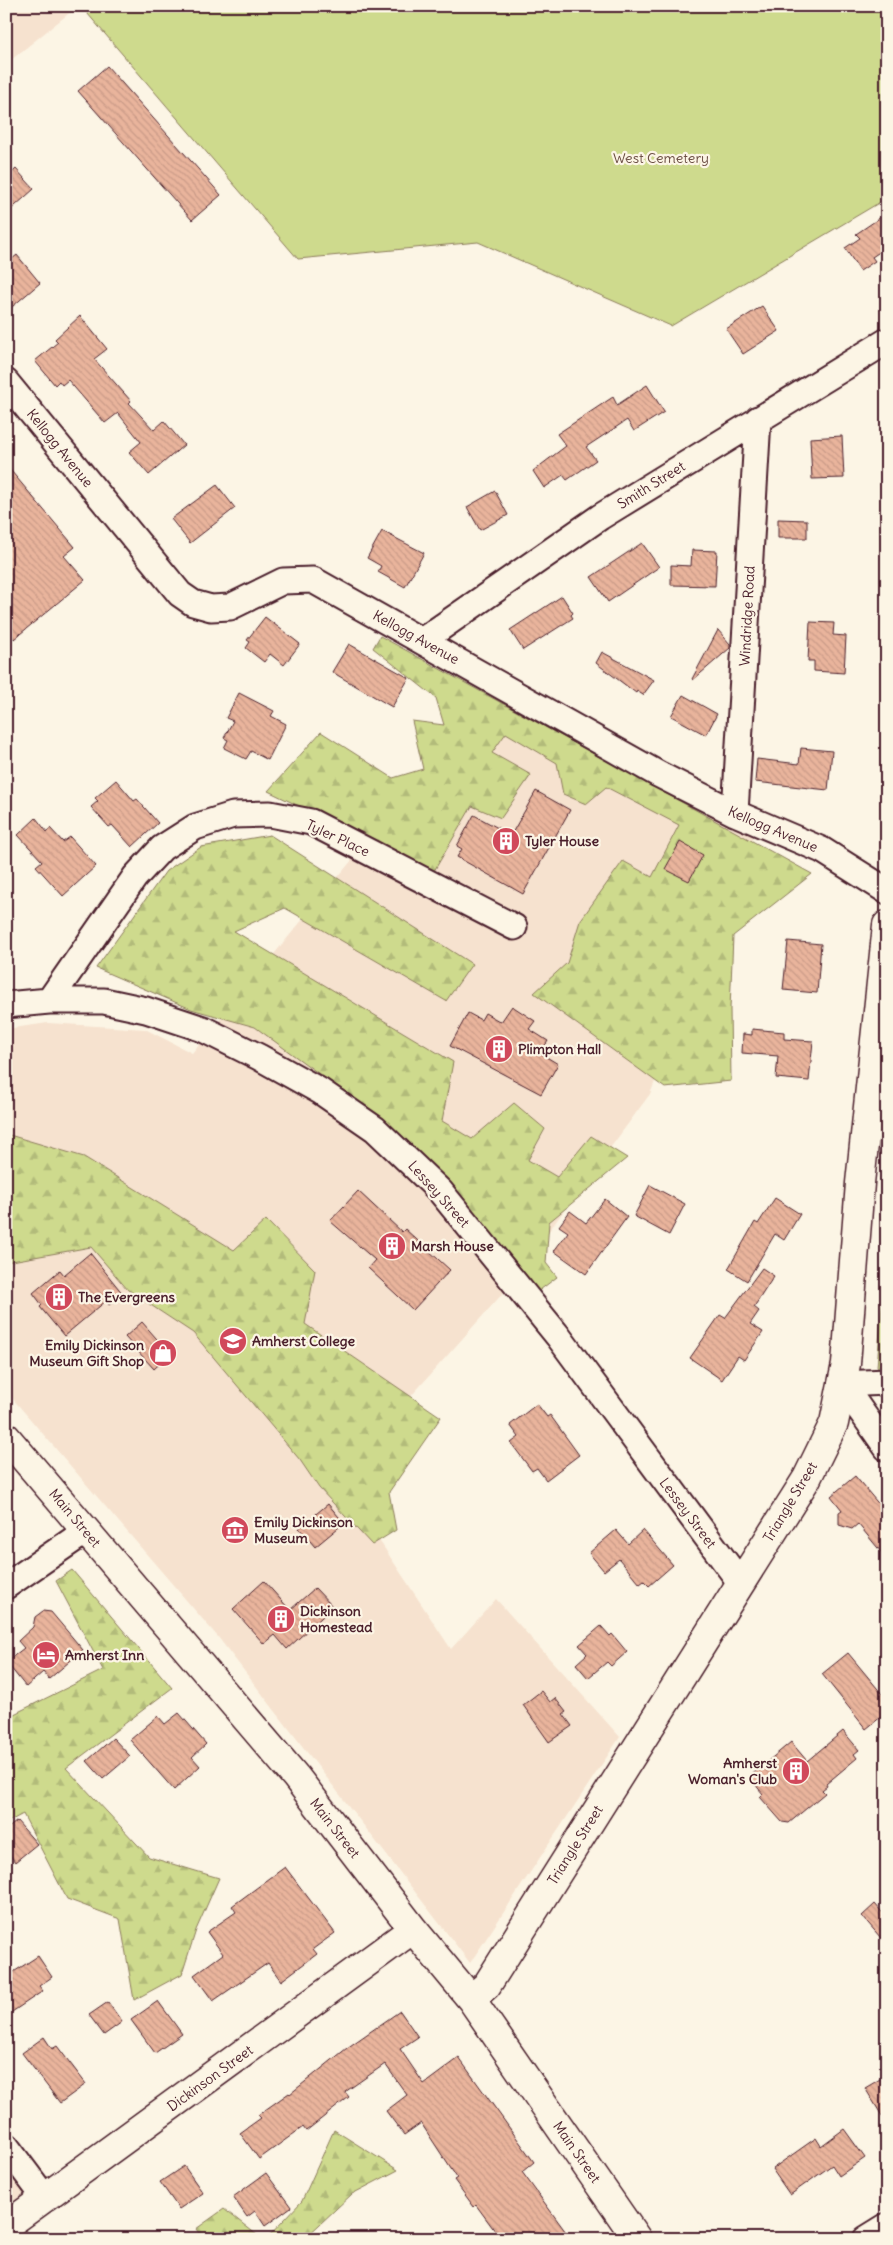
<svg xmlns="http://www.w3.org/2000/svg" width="893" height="2245" viewBox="0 0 893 2245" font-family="Delius,sans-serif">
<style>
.built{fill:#f6e2cf}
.forest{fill:url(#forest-firs);stroke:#8c7c5c}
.green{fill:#ceda8d;stroke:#8c7c5c}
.building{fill:url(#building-back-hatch);stroke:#4a1f2b}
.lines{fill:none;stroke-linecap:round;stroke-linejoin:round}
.minor-casing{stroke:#4a1f2b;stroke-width:29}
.secondary-casing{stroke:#4a1f2b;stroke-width:31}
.minor{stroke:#fcf5e5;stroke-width:25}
.secondary{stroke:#fcf5e5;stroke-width:28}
.labels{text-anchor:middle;stroke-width:4.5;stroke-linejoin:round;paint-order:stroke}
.park-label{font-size:14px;fill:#6b4e44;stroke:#fcf5e5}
.street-label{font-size:14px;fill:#4a1f2b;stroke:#fcf5e5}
.poi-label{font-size:14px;font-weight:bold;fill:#4a1f2b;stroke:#fcf5e5;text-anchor:start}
</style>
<defs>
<pattern id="forest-firs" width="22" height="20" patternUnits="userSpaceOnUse" patternTransform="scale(1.25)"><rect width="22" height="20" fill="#ceda8d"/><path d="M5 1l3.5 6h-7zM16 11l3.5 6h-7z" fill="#b2bb7a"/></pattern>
<pattern id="building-back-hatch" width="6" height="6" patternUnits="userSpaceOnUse" patternTransform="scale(1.25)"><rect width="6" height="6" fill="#e9b49c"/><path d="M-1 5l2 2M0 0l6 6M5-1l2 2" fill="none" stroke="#c99a87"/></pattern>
</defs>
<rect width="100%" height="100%" fill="#fcf5e5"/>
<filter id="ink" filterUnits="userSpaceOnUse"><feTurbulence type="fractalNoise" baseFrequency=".02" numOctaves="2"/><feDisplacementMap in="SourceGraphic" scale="10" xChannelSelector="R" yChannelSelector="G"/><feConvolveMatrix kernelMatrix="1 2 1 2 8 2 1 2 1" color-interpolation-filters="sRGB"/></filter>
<g filter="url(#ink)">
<path class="built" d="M6,6h72l-72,58z
M493,690l262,143 -105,261 -146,198 -166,186 113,171 45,-50 124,138 -150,226 -252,-326 -212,-246v-362l42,-6 97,6 47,24z
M6,2146l39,52 -39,28z"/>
<path class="forest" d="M380,636l432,238 -79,62 -3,73 1,72 -66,7 -131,-95 33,-30 13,-42 43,-60 29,16 27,-52 -73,-38 -20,17 -23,-10 -6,-31 -51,-30 -14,20 39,22 -30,43 -29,-12 -38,65 -166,-80 53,-59 72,46 30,-9 -11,-48 32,4 -8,-27 -63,-50z
M270,835l202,129 -26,37 -161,-93 -51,23 219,131 -11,59 30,18 42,-36 31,26 -17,31 29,17 34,-41 36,22 -78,64 -3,41 11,14 -21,16 -142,-158 -61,-51 -78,-57 -64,-18 -95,-41 70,-97 35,-24z
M6,1134l78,23 150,93 32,-30 49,50 -10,54 136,93 -52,75 7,38 -24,15 -53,-57 -19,-28 -107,-127 -65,-43 -37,-43 -85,15z
M72,1570l100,118 -106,80 83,89 70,21 -23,52 -14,44 -48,26 -14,-81 -53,-20 -44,-85 -17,9v-105l97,-48 -47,-89z
M334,2130l64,40 -46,24 -48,45h-38l36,-38z
M224,2209l38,30h-59l-7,-10z"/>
<path class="green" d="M81,6h806v192l-216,128 -193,-84 -180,17z
M887,1244v118l-10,5z"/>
<path class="building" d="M107,66l114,129 -29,25 -114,-129z
M16,169l18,20 -28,25v-36z
M887,213v34l-15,10 3,4 -15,10 -15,-23 15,-10 -4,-4z
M17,255l23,28 -34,29v-48z
M762,306l17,25 -36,23 -17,-25z
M80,316l27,33 -13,10 37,42 -2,2 25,27 10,-9 20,24 -35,30 -20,-23 12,-10 -23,-29 -13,10 -37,-43 -6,5 -3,-4 -4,4 -20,-24 23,-19 -3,-3z
M647,385l17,27 -30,19 -7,-11 -41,27 10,13 -29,20 -4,-5 -19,13 -11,-17 33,-25 -9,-12 56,-37 4,8z
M842,436l2,42 -32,1 -2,-41z
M6,465l69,82 -11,9 21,24 -71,59 -8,-9z
M217,485l18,23 -45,35 -19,-24z
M495,491l13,24 -28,15 -13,-23z
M778,519l29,1v18h-29z
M382,531l42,22 -19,34 -27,-15 3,-6 -14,-8z
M642,543l17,24 -51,35 -17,-25z
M692,550l25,1 -2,35 -44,-1v-20l20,1z
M562,596l11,17 -2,2 2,3 -50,32 -13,-20z
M265,617l35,27 -16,21 -14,-11 -6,8 -18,-14 4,-6 -3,-2z
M810,622l24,1 -1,12 13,1 -2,37 -30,-2v-10h-6z
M718,630l12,14v4l-37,32 -1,-1z
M349,644l60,34 -17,29 -60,-35z
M602,652l52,28 -11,15 -6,-4 -1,2 -40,-30z
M239,693l35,18 -3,5 15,8 -18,36 -17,-9 -5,8 -22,-11 4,-8 -4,-2 9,-17 -7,-3z
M683,695l34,19 -11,21 -35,-19z
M801,748l31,3 -4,39 -73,-8 2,-23 42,5z
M116,780l18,21 3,-2 21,24 -26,24 -20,-22 -3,2 -18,-20 7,-6 -3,-3z
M536,791l34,19 -47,84 -66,-37 5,-8 -5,-3 17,-31 37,20z
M36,818l11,14 3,-4 13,14 7,-5 26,29 -33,30 -27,-30 6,-5 -24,-26z
M680,842l23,13 -14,26 -24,-12z
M788,941l33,3 -4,49 -34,-3z
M512,1006l23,15 -6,8 19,12 -8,12 18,11 -17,30 -91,-48 18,-33 13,7 4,-7 16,9z
M752,1029l32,3v7l29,2 -4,40 -33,-3 2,-22 -36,-3 1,-19 9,1z
M650,1185l35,19 -16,31 -35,-19z
M358,1191l44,41 3,-3 45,41 -37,40 -45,-42 7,-8 -45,-39z
M775,1198l25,16 -16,26 -9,-6 -28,47 -19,-12 27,-47 3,2z
M605,1199l22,18 -41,57 -32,-23 14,-19 -9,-6 11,-15 16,12z
M90,1253l33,41 -14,11 -3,-4 -42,35 -24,-29 2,-2 -9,-12 27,-23 4,5z
M762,1268l12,8 -20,31 5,4 -9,13 13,8 -19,28 -6,-4 -16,24 -32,-22 30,-43 5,3z
M142,1322l28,32 -16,15 -29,-32z
M537,1404l10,13 3,-2 29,40 -33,25 -9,-12 -5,3 -21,-28 8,-6 -9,-12z
M855,1476l32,38v45l-29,-35 -6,5 -13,-4v-13l3,-2 -11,-14z
M328,1504l16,19 -29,24 -16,-19z
M616,1530l12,14 15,-14 30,35 -24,21 -5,-5 -4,3 -21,-25 -15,12 -15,-18z
M264,1581l26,29 25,-22 18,19 -46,42 -12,-14 -11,9 -31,-35z
M43,1611l8,1 32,38 -34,29 -6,-7 -17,15 -20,-25 18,-14 -6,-7 15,-14 2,-10z
M601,1626l9,10 2,-2 15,18 -16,14 -4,-4 -19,16 -12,-14 11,-10 -8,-9z
M848,1653l39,47v12l-21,17 -44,-55z
M541,1691l9,11 5,-4 11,14 -3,2 9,12 -23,16 -26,-37z
M179,1713l27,31 -14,13 8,9 -26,24 -44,-50 28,-24 7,8z
M843,1731l16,19 -5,4 3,4 -31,26 1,2 -5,4 3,3 -36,30 -7,-1 -22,-25 3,-3 -14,-17 42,-35 16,19z
M113,1738l17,18 -27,23 -16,-18z
M17,1821l20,23 -22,18 -9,-12v-20z
M285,1867l50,66 -22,16 4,5 -36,27 -13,-18 -55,38 -19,-26 29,-21 -16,-22 29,-20 -4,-6z
M875,1904l12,14v27l-25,-29z
M38,1956l14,21 -13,9 4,5 -37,25v-39z
M158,2001l24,33 -27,19 -24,-33z
M108,2002l14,20 -18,13 -15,-20z
M400,2011l18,26 -18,12 24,35 35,-26 75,104 -12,10 49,67h-70l-25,-34 -2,2 -20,-27 3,-2 -36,-55 -17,12 -18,-24 21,-16 -22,-31 -40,28 4,5 -43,34 -3,-4 -44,32 -19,-26 21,-15 -3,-3 31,-22 1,1 57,-46z
M44,2037l8,12 5,-3 29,38 -26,19 -38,-50z
M887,2075v49l-22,-36z
M844,2129l21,29 -26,18 -7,-11 -42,30 -18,-26 44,-31 5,8z
M184,2166l19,27 -24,16 -19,-27z
M266,2173l25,34 -26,19 -10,-15 -8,6 -14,-20z"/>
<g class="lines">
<defs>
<path id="minor" d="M6,382l174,212 13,9 18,5 19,-1 53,-26 30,-1 345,194 77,39 87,37 65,41
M423,640l177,-123 287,-176
M735,813l23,-394
M49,1001l86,-124 27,-29 33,-21 38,-12 37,-1 41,8 203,105
M6,1005l43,-4h55l42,9 57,19 56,28 61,34 55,38 65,62 118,145 182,246
M842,1384l45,64
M842,1384l45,-2
M6,1586l80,-55
M6,2146l39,52
M866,2239l21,-13"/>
<path id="secondary" d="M6,1437l290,340 117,152 58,70 166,240
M471,1999l16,-14 320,-507 27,-55 12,-59 14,-181 27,-258
M6,2226l407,-297"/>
</defs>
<use href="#minor" class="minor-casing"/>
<use href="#secondary" class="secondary-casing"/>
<use href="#minor" class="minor"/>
<use href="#secondary" class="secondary"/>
</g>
</g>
<defs>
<symbol id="building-disc" viewBox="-11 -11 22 22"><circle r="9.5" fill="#d1495b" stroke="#fcf5e5"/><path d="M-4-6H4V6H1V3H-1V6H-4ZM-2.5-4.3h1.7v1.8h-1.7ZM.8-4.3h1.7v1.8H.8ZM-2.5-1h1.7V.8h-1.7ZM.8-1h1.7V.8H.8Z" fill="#fff"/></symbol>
<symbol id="university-disc" viewBox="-11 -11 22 22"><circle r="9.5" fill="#d1495b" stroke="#fcf5e5"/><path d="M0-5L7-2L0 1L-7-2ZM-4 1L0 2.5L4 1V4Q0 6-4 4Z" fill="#fff"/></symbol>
<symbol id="shop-disc" viewBox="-11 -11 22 22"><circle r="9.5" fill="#d1495b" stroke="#fcf5e5"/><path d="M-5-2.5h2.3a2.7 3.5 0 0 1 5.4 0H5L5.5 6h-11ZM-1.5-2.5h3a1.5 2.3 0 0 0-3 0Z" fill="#fff"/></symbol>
<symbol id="museum-disc" viewBox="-11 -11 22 22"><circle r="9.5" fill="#d1495b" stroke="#fcf5e5"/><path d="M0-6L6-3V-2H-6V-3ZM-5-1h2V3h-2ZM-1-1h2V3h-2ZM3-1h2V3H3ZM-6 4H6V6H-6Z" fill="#fff"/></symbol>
<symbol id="hotel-disc" viewBox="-11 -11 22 22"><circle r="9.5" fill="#d1495b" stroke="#fcf5e5"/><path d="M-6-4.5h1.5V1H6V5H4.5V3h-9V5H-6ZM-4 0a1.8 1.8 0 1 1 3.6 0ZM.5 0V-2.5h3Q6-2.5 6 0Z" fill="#fff"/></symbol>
</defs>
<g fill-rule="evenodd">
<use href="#building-disc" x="490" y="825" width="32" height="32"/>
<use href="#building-disc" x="483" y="1033" width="32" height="32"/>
<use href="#building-disc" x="376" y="1230" width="32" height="32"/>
<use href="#building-disc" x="43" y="1281" width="32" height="32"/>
<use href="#university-disc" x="217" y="1325" width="32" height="32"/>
<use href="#shop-disc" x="147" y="1337" width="32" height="32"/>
<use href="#museum-disc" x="219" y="1514" width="32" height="32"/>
<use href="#building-disc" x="265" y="1603" width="32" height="32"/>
<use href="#hotel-disc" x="30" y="1639" width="32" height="32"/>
<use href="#building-disc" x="780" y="1755" width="32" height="32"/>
</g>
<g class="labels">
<g class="park-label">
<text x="661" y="163">West Cemetery</text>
</g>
<g class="street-label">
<text transform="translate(60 448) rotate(51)" y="5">Kellogg Avenue</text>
<text transform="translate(651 485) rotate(-32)" y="5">Smith Street</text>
<text transform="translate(747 616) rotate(-87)" y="5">Windridge Road</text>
<text transform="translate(416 637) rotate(29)" y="5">Kellogg Avenue</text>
<text transform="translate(773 829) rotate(23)" y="5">Kellogg Avenue</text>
<text transform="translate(338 838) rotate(25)" y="5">Tyler Place</text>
<text transform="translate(439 1194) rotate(48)" y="5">Lessey Street</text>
<text transform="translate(790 1502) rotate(-59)" y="5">Triangle Street</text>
<text transform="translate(688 1513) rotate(53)" y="5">Lessey Street</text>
<text transform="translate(75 1518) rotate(50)" y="5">Main Street</text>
<text transform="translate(335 1828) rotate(52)" y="5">Main Street</text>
<text transform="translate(575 1845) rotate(-58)" y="5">Triangle Street</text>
<text transform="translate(210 2078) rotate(-36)" y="5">Dickinson Street</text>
<text transform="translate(577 2152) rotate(55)" y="5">Main Street</text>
</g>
<g class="poi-label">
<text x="525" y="846">Tyler House</text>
<text x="518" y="1054">Plimpton Hall</text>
<text x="411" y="1251">Marsh House</text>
<text x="78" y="1302">The Evergreens</text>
<text x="252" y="1346">Amherst College</text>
<text x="144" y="1350" text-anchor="end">Emily Dickinson<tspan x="144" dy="16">Museum Gift Shop</tspan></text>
<text x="254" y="1527">Emily Dickinson<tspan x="254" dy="16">Museum</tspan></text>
<text x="300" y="1616">Dickinson<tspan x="300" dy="16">Homestead</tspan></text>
<text x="65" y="1660">Amherst Inn</text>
<text x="777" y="1768" text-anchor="end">Amherst<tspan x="777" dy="16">Woman's Club</tspan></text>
</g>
</g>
<rect width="893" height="2245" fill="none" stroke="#fcf5e5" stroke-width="25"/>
<rect x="12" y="12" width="868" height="2220" fill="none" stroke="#4a1f2b" stroke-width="2" filter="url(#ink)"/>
</svg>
